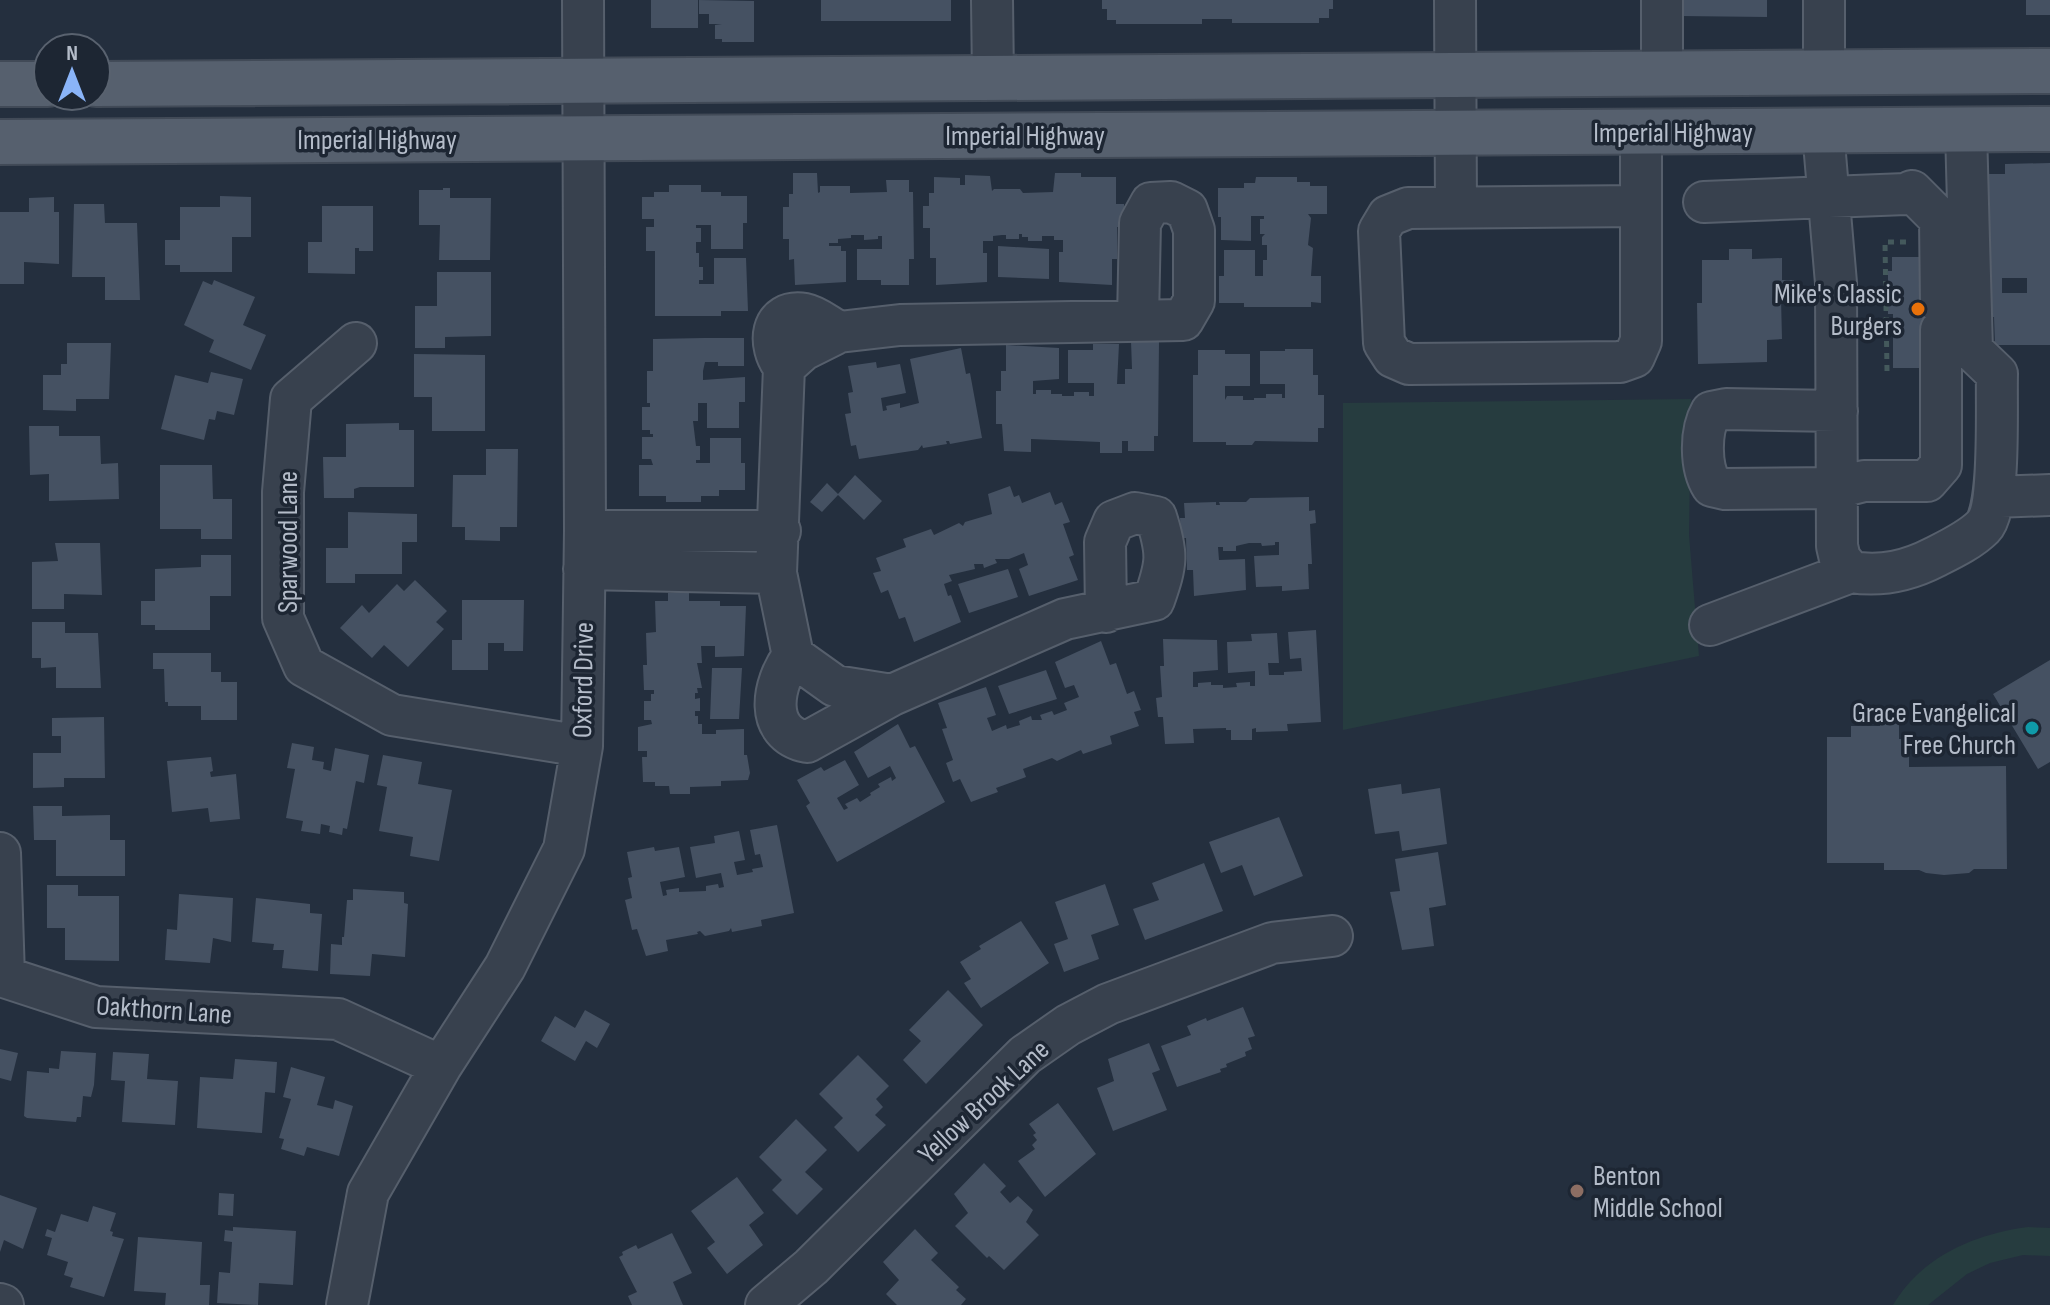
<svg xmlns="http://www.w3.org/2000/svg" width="2050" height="1305" viewBox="0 0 2050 1305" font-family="'Sofia Sans Condensed',sans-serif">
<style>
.green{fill:#263c3f}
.building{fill:#455162;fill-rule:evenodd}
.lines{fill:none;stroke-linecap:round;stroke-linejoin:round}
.minor-casing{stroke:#565f6c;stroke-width:44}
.major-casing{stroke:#414a57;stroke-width:48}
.path{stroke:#44595c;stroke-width:5;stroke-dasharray:6 6;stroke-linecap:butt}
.minor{stroke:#38414e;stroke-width:40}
.major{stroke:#56606e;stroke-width:44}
.food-dot{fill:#e8710a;stroke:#1d2633;stroke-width:3}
.culture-dot{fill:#0f9aa8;stroke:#1d2633;stroke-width:3}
.education-dot{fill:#8d6e63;stroke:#1d2633;stroke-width:3}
.labels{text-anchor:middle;stroke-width:7;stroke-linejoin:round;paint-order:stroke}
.street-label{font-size:28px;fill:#b4bcc9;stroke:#1d2633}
.poi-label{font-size:28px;fill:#b4bcc9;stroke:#1d2633;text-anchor:end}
</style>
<rect width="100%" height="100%" fill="#242f3e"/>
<path class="green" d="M1691,399l-2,136 10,121 -356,74v-327z
M2028,1227l22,1v28l-27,-1 -33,8 -23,11 -39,31h-35c29,-49 82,-71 135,-78z"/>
<path class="building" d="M651,0h47v28h-47z
M699,0l55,1v41h-32v-3h-7v-14l7,-1h-13v-10h-10z
M821,0h130v21h-130z
M1102,0h231v9h-4v9h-10v5h-87v-4h-30v5h-86v-4h-9v-11h-5z
M1680,0h87v17l-87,-1z
M2026,0h24v15h-24z
M2050,163v182h-55l-1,-28h-13l2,-133h5v-10h17v-10zM2002,278h25v15h-25z
M793,173h24l1,20 2,-1v-6h30v7l37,-1 -1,-12h23v12h4l1,67h-5v26h-28v-5h-24v-31h25v-13h-4v3l-14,1v-5h-13v3l-13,1v4h-9v3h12v5h5v31l-51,3 -1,-26 -5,1v-21h-6v-32h6v-13h4z
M1055,173h26v4h35v27h8v23h-7v32h-5v26l-53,-3v-30h4v-12h-9v-4h-12v5h-14v-4h-6v-3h-3v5h-13v-4h-4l-9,1v5h-10v12h4v29l-51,3v-27h-6v-30h-7v-22h6v-13h5v-16l26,1v7h5v-10l25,1 2,15 2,-2h26l3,4 30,-1z
M1256,177h41v5h13v4h17v28h-19l3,4 -3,27 5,3 -2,28h10v27l-10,-1v5h-67v-4h-25v-27h5v-26h31v26h8v-16h4v-15h-5v-8l3,-3h-5v-15h4v-3h-13v25l-30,-1v-23h-3v-29h26v-5h11z
M669,185h32v7h20v4h26v27h-4v26h-32v-24h-15v3h5v14h-5v11h3v14h4v13h-4v4h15v-26h32l2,53h-27v5h-66v-65h-9v-24h8v-8h-12v-22h12v-5h15z
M443,188h7v10h41l-1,62h-51l1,-35h-21v-35h24z
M220,196l31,1v40h-19v35h-52v-7h-15v-25h15v-33h40z
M54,197v15h5v52l-35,-2v22h-24v-72h29v-14z
M74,204h30l1,19h32l3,77h-35v-23h-33z
M322,206h51v45h-14v-3h-4v26l-47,-1v-31h14z
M998,246l51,3v30l-51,-2z
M1729,249h23v10l30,-1v22h12l1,18h-14l1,41 -15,1v22l-69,2 -1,-61h5v-43h27z
M1892,257h42l-3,111h-38v-54h-5v-43h4z
M437,272h54v64l-46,1v11h-30v-42h22z
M214,280l41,17 -12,28 23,10 -15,35 -42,-18 5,-12 -30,-15 19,-44 9,4z
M704,338h40v28h-26v-4h-13l-2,9v9l42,-3v25h-6v26h-32v-25h-9v18h-5l3,25h4v14h-4v3h14v-25h31v25h4v27h-26v6h-18v6h-35v-6h-27v-31h14l-2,-6h-9v-22h11v-3h-3v-4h-8v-23h8v-4h-3v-32h6v-32z
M1131,341l28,1 -1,94h-4v15h-26v-10h-6v12h-22v-11l-69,-3v13l-27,-1 -2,-27h-6v-33h5v-20h5v-26l53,3v31l-26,2v13h3v-4h15v4h11v2h12v-4h15v4h5v-13h-26v-33h25v-6h26l-2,40h8v-15h7z
M67,343h44l-2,56h-33v12l-33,-1v-35h18v-11h6z
M961,348l5,26 4,-1 12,65 -32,6 -1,-3h-3l1,3 -24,4 -1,-3 -4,5 -59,9 -3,-14 -5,1 -6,-32 6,-1 -3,-20 5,-1 -5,-26 28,-4 1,6 23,-4 6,29 -25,5 2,13 4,-1 -1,-4 14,-3v5l19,-5 -9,-44z
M1285,349h28v26h5v20h6v33h-6v14l-63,-1 -3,4h-26v-3h-33v-67h5v-25h27v4h25v32h-25v14l2,-4h16v4h11v-2h12v-4h16v4h3v-14h-25v-33h25z
M414,354l71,1v76h-53v-34h-18z
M211,372l32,7 -9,36 -17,-4 -2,9 -6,-1 -5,21 -43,-11 14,-54 33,8z
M399,423v7h15v57h-54l-6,2v9h-30l-1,-41h23v-33z
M29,426h30v10h41l1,28 17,-1 1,36 -70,2v-27l-19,1z
M486,449h32l-1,78h-17v14l-35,-1v-13h-13l1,-52h33z
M160,465h52l1,34h19v40h-31v-10h-41z
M855,475l27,26 -18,19 -26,-25 -16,17 -12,-10 17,-19 11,11z
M1010,486l4,11 5,-2 3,8 28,-11 5,13 7,-3 8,20 -7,2 11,31 -5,2 9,23 -49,16 -10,-27 9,-4 -4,-12 -15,6h-14l2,4 -13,5 -1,-4h-9l1,5 -26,6 3,6 -8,3 4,12 3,-1 10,27 -47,20 -9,-25 -6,2 -11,-29 -7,3 -8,-20 8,-2 -5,-13 30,-11 -3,-8 28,-10 3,6 25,-12 4,3 2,-4 27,-8 -4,-20z
M1309,497v14l6,-1 1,13 -6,1 2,40h-4l1,25 -27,2v-5l-26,1 -2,-31 25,-1v-13h-4v3l-13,1 -1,-3h-12l-13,3v5h-13v-4h-5l1,13 26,-1 1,31 -52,6 -1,-26h-6l-1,-32h-5l-1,-20h5l-1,-15 32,-1v3h4l-1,-3h27l4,-4z
M348,512l69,2v28h-15v32h-47v9h-29v-35h22z
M55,543h45l2,52 -38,-1v15h-32v-47l26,-1z
M201,555h30v41h-21v34h-55v-5h-14v-24h14v-32l46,-2z
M1008,569l10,28 -49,16 -11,-29z
M415,580l32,31 -11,11 8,7 -36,38 -24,-22 -12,13 -32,-30 22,-23 7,8 28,-29 7,7z
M689,592v9h31v5h26l-2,50 -29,1v-11h-14l1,17h-5l5,25h-5l1,5h-3v6l5,-1v13h-5v5h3v8h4v10h14v-4l28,-1v26h3l3,18 -2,7 -27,1v5l-31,1v7h-20l-1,-8h-14v-4h-12l-1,-25h5v-6h-9v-24l14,-3 -1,-4h-7v-19h7v-7h3v-4h-10l-1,-25h4l-1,-32 10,-1 -1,-31h13v-8z
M462,600h62l-1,51h-19v-8h-16v27h-36v-30h10z
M32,622h33v11h33l3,55h-45v-21l-15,1v-10h-9z
M1316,630l5,92 -34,2 1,7 -32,1v-4l-4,1v11h-21v-10h-5v-2l-33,1 1,14 -29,1 -2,-27h-5l-2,-19 6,-1 -2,-31h4l-1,-27 54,1 1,30 -25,2v15h5v-4l13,-1v3h12v3l14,-1 -1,-4 14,-1v4h5v-15l-27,2 -1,-31 25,-1 -1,-7 26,-1 2,30h-11l1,12h15v-3l18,-1 -1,-13 -11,1 -2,-27z
M1101,641l9,24 6,-2 11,31 7,-3 7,19 -7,2 5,14 -29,10 2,8 -29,10 -2,-4 -24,11 -5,-3 -29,11 3,8 -30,11 2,4 -27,10 -11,-23 -7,3 -7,-19 7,-3 -11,-31 5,-1 -9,-25 48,-16 10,28 -9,3 5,13 14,-6 1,4 13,-4 -1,-4 12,-5 1,4h10l-2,-5 12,-4 2,4 13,-5 -3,-7 15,-6 -5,-12 -9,3 -10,-26z
M153,653h58v19h10v10h16v38h-36v-14h-33v-4h-3l-1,-33h-11z
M2050,660v102l-12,7 -45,-75z
M712,668h30l-3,51h-29z
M1046,670l11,29 -48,15 -11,-28z
M104,717l1,61h-41v9l-31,1v-35h28v-17h-9v-18z
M1880,722h19v17h10v28l97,-1 1,103h-33l-5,4 -25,2 -18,-2 -7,-3h-35v-7h-57v-126h24v-11h29z
M898,724l12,24 5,-2 30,56 -108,60 -31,-56 4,-3 -13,-23 24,-13 3,4 21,-11 14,25 -22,13 7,12 4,-2 -3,-4 12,-6 3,4 11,-7 -1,-2 10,-6 -2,-3 13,-7 1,4 4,-3 -6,-12 -22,12 -14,-26z
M292,743l22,4 -2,13 12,2 -1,7 8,2 4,-23 34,7 -5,28 -8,-2 -9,48 -4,-1 -1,7 -13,-3 1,-6 -9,-2 -1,10 -19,-3 2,-10 -17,-3 9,-49 -8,-1z
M383,755l39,7 -4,22 34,6 -13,71 -29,-5 3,-19 -34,-6 8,-44 -10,-2z
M211,757l2,14 -3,1 1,5 25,-3 4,45 -30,3 -2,-14 -36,4 -5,-51z
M1401,784l1,10 38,-6 7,56 -45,7 -3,-20 -24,3 -7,-45z
M33,806h29v10l48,-1v25h15v36h-69v-36h-22z
M1279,817l24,59 -49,20 -12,-31 -21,8 -12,-31z
M777,825l17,88 -33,7 1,6 -30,6 -1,-4 -2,3 -24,5 -5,-5 -3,1 1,2 -32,6 2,11 -22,5 -9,-27 -5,1 -7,-30 7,-2 -4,-20 4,-1 -5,-25 27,-5 1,4 24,-4 6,30 -25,5 3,14 4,-1 -1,-5 13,-2v4l27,-1v-5l12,-2 1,4 5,-1 -3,-14 -25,5 -6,-31 25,-4 -1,-7 25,-5 6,29 -11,2 3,13 16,-3 -1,-3 11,-2 -3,-13 -5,1 -5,-25z
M1438,852l8,53 -17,3 5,38 -32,4 -12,-58 10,-1 -5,-32z
M1204,863l19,48 -78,29 -12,-31 26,-9 -7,-17z
M1105,884l14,41 -28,10 8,24 -35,13 -10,-28 14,-5 -13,-37z
M47,885h31v11h41v65l-54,-1v-32h-18z
M353,889l51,3v11l4,1 -3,53 -33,-3 -2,22 -40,-2 1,-30 11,1v-8h2l3,-37h6z
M179,894l54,4 -2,44 -18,-4 -3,25 -45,-3 2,-31 10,1z
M256,898l54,6v9l12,1 -4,57 -36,-3 2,-18h-11l1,-6 -22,-2z
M1021,921l28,42 -68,45 -17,-25 7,-4 -11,-17 21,-13 -2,-3z
M948,990l35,35 -57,59 -23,-24 18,-19 -12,-11z
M1243,1007l12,29 -7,2 4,11 -7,3 1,4 -20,8 1,3 -7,2 1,3 -44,15 -16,-41 30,-11 -4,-9 19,-8 1,3z
M585,1010l25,14 -13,24 -11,-7 -11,20 -34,-20 14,-25 20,12z
M1149,1043l11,27 -8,3 15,37 -54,21 -16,-43 17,-7 -6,-22z
M0,1049l18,4 -7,28 -11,-3z
M61,1051l35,2 -2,32 -3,12 -8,-1 -2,21h-4l-1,5 -49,-4 -3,-2 3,-45 22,2v-5l10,1z
M113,1052l36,2 -2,25 31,2 -3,44 -53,-3 3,-41 -14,-1z
M858,1055l31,31 -13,13 7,8 -8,8 11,10 -28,27 -24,-25 9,-9 -24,-24z
M235,1059l42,3 -2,31 -10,-1 -3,41 -65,-5 3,-51 33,2z
M291,1067l34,10 -8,28 16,4 2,-9 18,6 -14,50 -32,-9 -3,9 -23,-7 3,-10 -5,-1 12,-39 -8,-2z
M1058,1103l38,51 -51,43 -27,-36 17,-12 -3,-4 5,-5 -4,-5 3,-2 -7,-9z
M796,1119l31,31 -22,22 18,17 -26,26 -25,-25 10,-10 -23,-23z
M984,1163l22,23 -6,6 10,11 8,-7 15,14 -7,12 13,13 -35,35 -15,-14 -2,2 -32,-32 13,-13 -14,-19z
M737,1177l27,36 -15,12 14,20 -36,29 -20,-26 8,-6 -24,-31z
M219,1193l15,1 -1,22 -15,-1z
M0,1195l37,13 -14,41 -19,-9 -4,12z
M93,1206l23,7 -6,18 3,1 -1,4 12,3 -20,58 -34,-10 3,-9 -9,-3 4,-13 -21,-7 5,-17 -7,-2 2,-7 8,3 6,-18 27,8z
M233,1227l63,4 -3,54 -34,-2 -1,22 -41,-2 2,-31 11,1 2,-31 -8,-1 1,-11 8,1z
M915,1229l23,24 -7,7 28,27 -3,3 10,9 -5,6h-64l-11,-11 13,-14 -16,-18z
M672,1233l20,40 -19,9 10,23h-51l-4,-9 9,-4 -18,-35 4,-2 -1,-3 14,-7 2,4z
M138,1237l64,5 -2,43h10l-1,20h-44l1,-12 -32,-2z"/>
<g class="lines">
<defs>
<path id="minor" d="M992,0l1,78
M1455,0l1,207
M1662,0v74
M1824,0v73
M1823,131l13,152 1,263 3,13 11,13c31,5 57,-1 84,-15 16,-8 35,-17 48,-30 18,-18 13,-124 14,-153l-25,-24 -6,-220
M1641,132c0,70 0,139 0,209l-7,16 -14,5 -211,2 -16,-7 -9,-14 -5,-112 9,-15 20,-8 233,-2
M1912,191l28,28 1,86
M1704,202l202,-8 6,-3
M356,343l-65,56 -8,93v126l21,48 88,49 190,31
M784,367c-17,-21 -15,-59 21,-53 11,2 24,13 34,18
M1837,411l-111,-2 -15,3c-11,19 -11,55 1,74l13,3 112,-1 27,-7h63l14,-16v-135
M1994,497l56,-2
M585,531h195
M584,569l192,4
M1710,625l141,-53
M793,656c-21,28 -30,77 14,86l85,-47 173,-76 89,-19c13,-37 14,-46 2,-83l-21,-4 -21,8 -9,21 1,70
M892,695l-57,-9 -42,-30 -17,-83 8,-206 19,-17 36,-18 61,-7 283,-5 11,-19v-71l-7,-20 -16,-8 -20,1 -11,20 -2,96
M0,853l4,124 92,30 242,12 103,47
M0,1304l3,1
M347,1305l21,-112 73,-127 64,-99 59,-118 18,-103 3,-215 -2,-531
M766,1305l45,-38 214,-212 43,-30 40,-21 164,-61 60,-7"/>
<path id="major" d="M0,84h48
M96,84l1954,-13
M0,142l2050,-13"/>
</defs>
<use href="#minor" class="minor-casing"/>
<use href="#major" class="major-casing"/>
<path class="path" d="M1887,371l-2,-129h25"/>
<use href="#minor" class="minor"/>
<use href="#major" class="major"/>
</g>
<circle class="food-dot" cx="1918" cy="309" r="8"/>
<circle class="culture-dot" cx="2032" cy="728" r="8"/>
<circle class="education-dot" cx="1577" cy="1191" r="8"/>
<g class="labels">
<g class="street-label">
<text x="1673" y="142">Imperial Highway</text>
<text x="1025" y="145">Imperial Highway</text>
<text x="377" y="149">Imperial Highway</text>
<text transform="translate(287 542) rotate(-90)" y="10">Sparwood Lane</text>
<text transform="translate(582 680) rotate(-89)" y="10">Oxford Drive</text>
<text transform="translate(164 1009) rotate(4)" y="10">Oakthorn Lane</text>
<text transform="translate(983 1101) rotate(-43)" y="10">Yellow Brook Lane</text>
</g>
<g class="poi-label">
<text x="1902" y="303">Mike's Classic<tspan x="1902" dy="32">Burgers</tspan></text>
<text x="2016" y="722">Grace Evangelical<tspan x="2016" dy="32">Free Church</tspan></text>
<text x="1593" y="1185" text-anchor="start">Benton<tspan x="1593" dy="32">Middle School</tspan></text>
</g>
</g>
<g transform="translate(72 72)"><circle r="38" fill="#1d2633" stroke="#59626f" stroke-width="2"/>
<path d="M0-6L14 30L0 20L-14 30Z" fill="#8ab4f8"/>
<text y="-12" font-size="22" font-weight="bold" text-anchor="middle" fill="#b4bcc9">N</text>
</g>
</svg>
